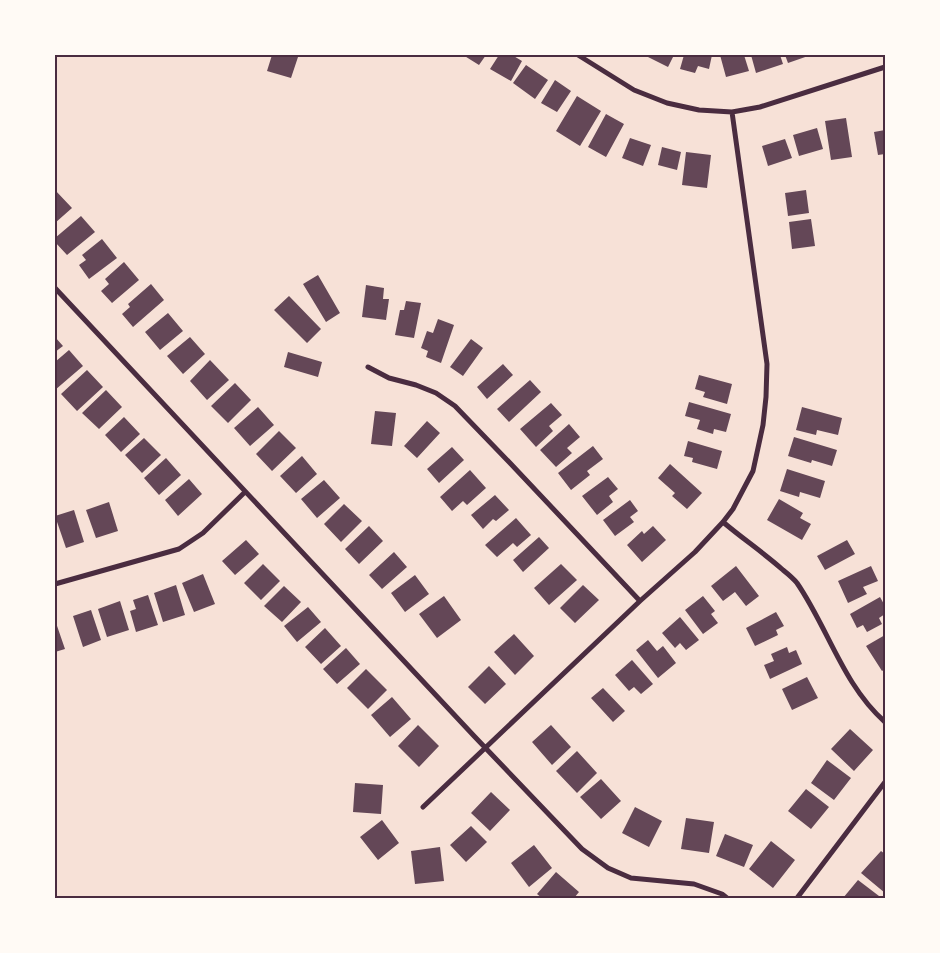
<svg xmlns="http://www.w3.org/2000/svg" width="940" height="953" viewBox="0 0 940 953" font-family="'Open Sans',sans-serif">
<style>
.building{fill:#644757}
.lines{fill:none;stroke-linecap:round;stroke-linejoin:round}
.minor{stroke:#4a2c40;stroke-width:5}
.neatline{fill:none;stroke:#4a2c40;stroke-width:2}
</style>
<rect width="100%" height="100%" fill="#f7e1d7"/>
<path class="building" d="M272,55h20l6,2 -7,21 -24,-7z
M463,55h23l-7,10z
M499,55h13l10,6 -11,20 -21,-12z
M649,55h25l-6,12 -20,-10z
M684,55h28l-3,14 -11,-3 -3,7 -15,-4z
M720,55h24l5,16 -23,6z
M751,55h29l3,9 -27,9z
M785,55h26l-23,8z
M526,65l22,15 -13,19 -22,-16z
M555,80l16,11 -14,21 -16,-9z
M577,96l24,15 -21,35 -24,-15z
M606,114l18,10 -18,33 -18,-10z
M846,118l6,39 -21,3 -6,-39z
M817,128l6,21 -24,7 -6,-21z
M885,130v24l-7,1 -4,-23z
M630,138l21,7 -8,21 -21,-8z
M785,139l7,19 -24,8 -6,-20z
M662,147l19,5 -4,18 -19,-5z
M686,152l25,3 -4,33 -25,-3z
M55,190l17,18 -17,15z
M806,190l3,23 -21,3 -3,-23z
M81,216l14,16 -28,23 -12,-13v-4z
M811,219l4,27 -23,3 -3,-27z
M102,239l15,19 -28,21 -10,-14 7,-5 -4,-5z
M124,262l15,18 -27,23 -11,-12 8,-7 -4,-5z
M318,275l22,38 -14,9 -23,-38z
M151,284l13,16 -31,27 -11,-13 8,-7 -2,-3z
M366,285l18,3 -1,11h6l-3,21 -24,-3z
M289,296l32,33 -14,14 -33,-33z
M406,301l15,2 -7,35 -19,-3 5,-25h4z
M168,313l15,18 -23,19 -15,-18z
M438,319l16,6 -13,38 -15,-6 2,-6 -7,-3 6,-17 6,2z
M55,337l8,9 -8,6z
M190,337l15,17 -22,20 -16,-18z
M471,339l12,9 -20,28 -13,-9z
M69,350l14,16 -28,24v-28z
M288,352l34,10 -4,15 -34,-10z
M210,360l19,20 -22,20 -17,-19z
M503,364l10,11 -26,24 -10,-12z
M87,370l16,17 -26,24 -16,-17z
M699,375l33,9 -5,20 -24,-7 2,-5 -10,-3z
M530,380l11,12 -32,30 -12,-13z
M235,383l16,17 -23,23 -17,-17z
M106,390l16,17 -23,22 -17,-16z
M689,402l42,12 -5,18 -12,-3 -1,5 -16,-5 3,-9 -15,-4z
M551,403l11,12 -13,11 4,5 -17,16 -16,-18z
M258,407l16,18 -24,21 -16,-18z
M802,407l40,11 -4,17 -21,-5 -1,5 -20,-5z
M375,411l21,2 -4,33 -21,-2z
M124,417l16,17 -19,18 -16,-17z
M427,421l13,12 -23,25 -13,-12z
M569,424l11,13 -13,11 5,5 -16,14 -16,-17z
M279,431l17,17 -24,23 -16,-17z
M794,437l43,13 -5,16 -20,-6 -1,3 -23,-7z
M144,438l17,17 -19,18 -17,-18z
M688,441l34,10 -5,18 -25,-7 1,-4 -9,-2z
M593,446l10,13 -16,12 3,4 -19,15 -13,-17z
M452,447l12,13 -25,23 -12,-14z
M302,456l15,18 -21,19 -16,-17z
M166,458l15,17 -22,20 -15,-17z
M670,464l32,29 -15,16 -15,-13 3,-3 -17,-15z
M787,469l38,12 -5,17 -20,-6 -1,5 -19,-6z
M470,470l16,18 -19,17 -4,-4 -11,10 -12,-14z
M608,477l10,12 -9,7 4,6 -16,13 -15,-19z
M189,479l13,15 -24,22 -13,-16z
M324,480l16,18 -23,20 -16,-19z
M495,495l14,15 -13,11 -3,-2 -10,10 -12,-14z
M779,499l24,14 -3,5 11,6 -9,16 -35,-20z
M630,500l8,11 -8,6 4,5 -19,14 -12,-16z
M109,502l9,29 -22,7 -10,-28z
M344,504l18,17 -21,21 -17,-18z
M74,510l10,32 -18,6 -11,-32z
M516,518l15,17 -14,12 -4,-4 -16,14 -12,-12z
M369,526l14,15 -24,23 -14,-15z
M653,526l13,14 -24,22 -15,-17 15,-14 2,3z
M539,537l10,11 -26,24 -10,-12z
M246,540l13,14 -24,21 -13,-14z
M847,540l8,14 -30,16 -8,-14z
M394,552l13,15 -25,22 -13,-14z
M263,564l17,17 -19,19 -17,-17z
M561,564l16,16 -28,25 -15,-17z
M736,566l23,30 -13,10 -11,-14 -12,9 -12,-15z
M871,566l7,15 -15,6 4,7 -19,9 -10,-22z
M203,574l12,30 -21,8 -12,-29z
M415,575l14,19 -24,18 -14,-19z
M176,585l9,30 -22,7 -9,-29z
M583,585l16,15 -24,23 -15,-15z
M284,586l17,16 -19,20 -18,-16z
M148,595l10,30 -22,7 -6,-21 6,-2 -3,-9z
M444,596l17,24 -24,18 -18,-24z
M703,596l12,15 -4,3 7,9 -15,11 -18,-24z
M880,597l5,9v8l-6,4 3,6 -15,8 -4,-7 -6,3 -7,-14z
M120,601l9,29 -22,7 -9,-28z
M308,607l13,15 -24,20 -13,-16z
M91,610l10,30 -18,7 -10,-31z
M776,612l8,14 -8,4 2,5 -23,11 -9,-18z
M680,617l19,23 -13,10 -6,-7 -5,5 -13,-15z
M55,620l10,29 -10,3z
M325,628l16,18 -20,18 -16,-17z
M514,634l20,22 -19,19 -21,-23z
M885,635v34l-3,2 -16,-25z
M648,640l9,11 6,-5 13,17 -18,15 -22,-28z
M787,647l2,6 7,-3 6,14 -32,15 -6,-14 10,-4 -3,-7z
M346,648l14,16 -23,20 -14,-15z
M632,660l21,24 -12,10 -7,-7 -5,4 -14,-16z
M489,666l17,18 -21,20 -17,-17z
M366,669l21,21 -19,19 -21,-21z
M807,677l11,21 -26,12 -10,-21z
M603,688l22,23 -12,11 -22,-24z
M392,697l19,22 -21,18 -19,-22z
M418,725l21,21 -20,21 -21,-21z
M551,725l20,22 -19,18 -20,-23z
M850,729l23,21 -19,21 -23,-22z
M577,751l20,22 -20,20 -21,-22z
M827,760l24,18 -17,22 -23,-17z
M601,779l20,22 -20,18 -21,-22z
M355,783l28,2 -2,29 -28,-2z
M806,789l23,18 -18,22 -23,-18z
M491,792l19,18 -20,21 -19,-18z
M635,807l27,14 -13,26 -27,-14z
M686,818l28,4 -5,31 -28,-4z
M382,820l17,23 -21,17 -18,-23z
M471,826l16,16 -21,20 -16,-17z
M725,834l28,11 -9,22 -28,-11z
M771,841l24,19 -22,28 -24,-19z
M534,845l18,23 -23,19 -18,-24z
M440,847l4,34 -29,3 -4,-33z
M881,851l4,3v39l-24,-20z
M556,872l23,20 -5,6h-32l-5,-4z
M858,880l21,16 -2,2h-34z"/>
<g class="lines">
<path class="minor" d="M578,55l56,35 33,13 32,7 33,2 28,-5 125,-40
M55,288l420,449 107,112 26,19 23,10 63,6 28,10 5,4
M368,367l21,11 27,7 20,8 19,13 55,57 130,138
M723,522c20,17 41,31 60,48 5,4 10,8 14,13 31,45 46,102 88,139
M55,584l124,-35 24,-16 42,-41
M423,807l217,-206 55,-49 28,-30 10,-13 20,-38 10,-46 3,-28 1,-33 -35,-252
M797,898l88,-116"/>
</g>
<rect width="940" height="953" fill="none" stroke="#fffaf5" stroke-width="112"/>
<rect x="56" y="56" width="828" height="841" class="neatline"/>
</svg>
